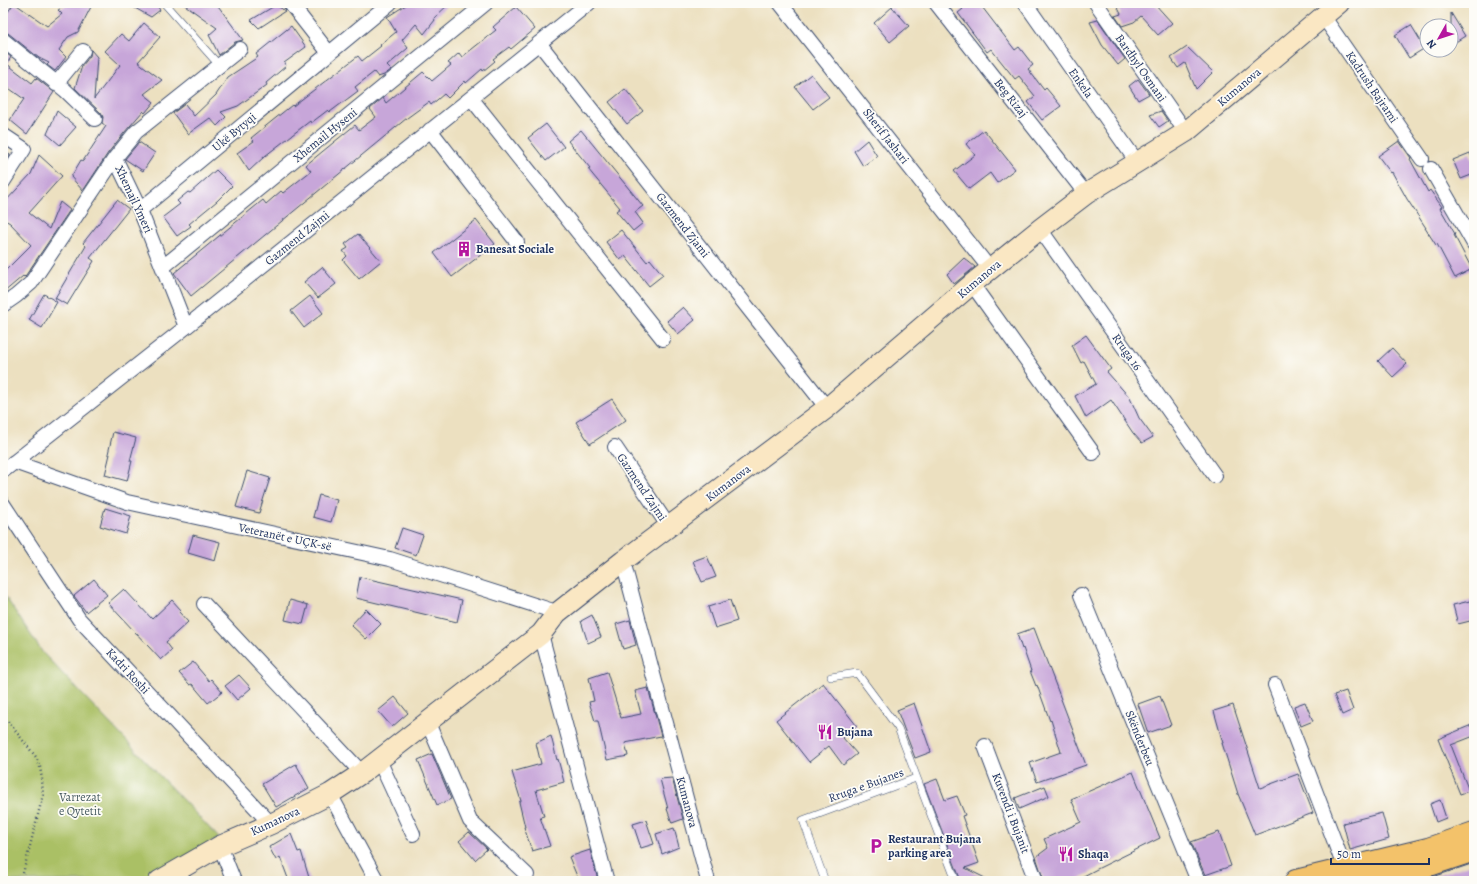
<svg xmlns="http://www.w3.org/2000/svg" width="1477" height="884" viewBox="0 0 1477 884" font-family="Alegreya,serif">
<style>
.green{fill:#aac065;stroke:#627862}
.building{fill:#c7a6d9}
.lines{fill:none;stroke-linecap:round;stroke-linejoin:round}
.service-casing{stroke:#3a4a6d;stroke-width:8}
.minor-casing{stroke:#3a4a6d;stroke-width:16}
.secondary-casing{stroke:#3a4a6d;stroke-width:22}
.primary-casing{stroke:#3a4a6d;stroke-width:24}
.path{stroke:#3a4a6d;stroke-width:2.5;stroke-dasharray:1 3;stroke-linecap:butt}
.service{stroke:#fff;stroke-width:7}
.minor{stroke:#fff;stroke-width:14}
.secondary{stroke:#fae7c3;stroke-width:20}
.primary{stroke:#f3c26a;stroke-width:22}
.labels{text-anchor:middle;stroke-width:3.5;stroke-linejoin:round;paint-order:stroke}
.street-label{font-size:12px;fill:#1b2f5e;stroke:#fdfcf7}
.poi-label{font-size:12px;font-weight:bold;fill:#1b2f5e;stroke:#fdfcf7;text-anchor:start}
.park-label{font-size:12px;fill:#465a60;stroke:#fdfcf7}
</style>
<rect width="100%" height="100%" fill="#fdfcf7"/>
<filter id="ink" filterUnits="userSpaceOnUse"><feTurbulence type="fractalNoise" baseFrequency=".025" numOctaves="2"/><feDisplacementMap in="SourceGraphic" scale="8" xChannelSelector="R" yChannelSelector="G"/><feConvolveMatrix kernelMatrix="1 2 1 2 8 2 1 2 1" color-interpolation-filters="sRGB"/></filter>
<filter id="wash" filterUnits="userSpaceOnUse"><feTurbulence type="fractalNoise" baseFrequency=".012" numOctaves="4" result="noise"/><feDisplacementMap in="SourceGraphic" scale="16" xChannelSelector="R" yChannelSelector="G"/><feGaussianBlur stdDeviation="0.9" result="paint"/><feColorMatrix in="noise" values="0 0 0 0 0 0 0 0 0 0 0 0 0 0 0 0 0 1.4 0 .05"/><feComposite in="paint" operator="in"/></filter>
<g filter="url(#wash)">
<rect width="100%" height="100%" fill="#ece0c0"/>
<path class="green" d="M3,593l40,60 176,185 -76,43h-140z"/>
<g id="blocks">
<path class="building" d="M14,3l33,23 15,-12 -4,-4 12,-7h23l-15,29 -10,5 -9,13 7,7 -11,14 -8,-6 2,-2 -10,-5 -31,-25 -5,-1v-13z
M126,3h29l5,7 -9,7z
M182,3h34l27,37 -8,2 -16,13 -10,-20 8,-7z
M409,3h41l-16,15 1,2 -11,14 -8,-10 -14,16 6,8 -21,18 4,4 -7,5 -6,2 -4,-5 -19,15 3,4 -28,21 -2,-2 -17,13 -1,-2 -45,35 -16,15 -12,-18 17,-12 -3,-3 41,-33 1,1 65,-50 4,5 19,-15 -1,-1 16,-13 -9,-15z
M957,3h22l36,47 4,-3 14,18 -5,4 16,21 2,-2 15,18 -19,14 -14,-18 7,-6 -16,-20 -4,3 -24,-30 -4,3 -29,-39 5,-4z
M1124,3h30l18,20 -14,12 -17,-19 -7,6 -12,4 -7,-10 6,-2 -3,-6z
M276,5l9,6 -26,17 -8,-8z
M516,7l19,22 -24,20 -2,-2 -16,12 2,2 -12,10 -1,-2 -16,14 -1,-2 -17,17 -4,-4 -13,11 -2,-3 -22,16 -216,178 -17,-23 89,-73 3,4 15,-13 2,2 28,-22 -5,-6 49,-40 4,5 17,-13 -6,-8 13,-11 3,5 37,-31 9,9 19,-16 -3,-2 11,-10 3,4 34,-27 -3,-3z
M892,7l17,19 -19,16 -16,-19z
M1451,13l14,23 -14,9z
M1098,20l27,39 -7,6 -16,-20 -12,-23z
M144,23l16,14 -22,25 24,18 -18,14 10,8 -9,11 -2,-2 -19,22 -16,20 -25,38 -12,-14 10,-17 2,1 23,-35 -4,-3 1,-6 -2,-4 -26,-25 7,-22 8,-10 1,-6 6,7 -3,42 26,-34 -15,-14 16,-17 8,7z
M1411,25l14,23 -16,10 -14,-23z
M291,26l15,21 -22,16 2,3 -20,17 1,2 -29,21 -17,6 5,5 -9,9 -7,-8 -22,16 -15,-21 12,-9 9,12 22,-21 12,-18 30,-20 -2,-3z
M1187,47l26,25 -17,17 -11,-26 -7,5 -7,-10z
M3,51l8,6 -4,7 25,19 4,-5 18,14 -27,42 -17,-14 14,-21 -21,-15z
M811,74l18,23 -16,12 -18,-22z
M1138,79l11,15 -11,6 -9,-14z
M625,89l18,22 -16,13 -18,-22z
M57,111l19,16 -16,18 -13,-11z
M1161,111l7,10 -9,6 -9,-12z
M546,124l18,23 -18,14 -18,-23z
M581,130l62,76 -8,6 8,11 -10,8 -17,-20 4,-3 -32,-39 2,-1 -22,-27z
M984,130l31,39 -18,14 -7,-10 -21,16 -15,-18 21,-16 -9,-11z
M867,140l10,16 -14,10 -9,-15z
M1399,141l12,17 -1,1 18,33 2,-2 12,17 -2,1 15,26 -1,1 18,34 -17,9 -18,-34 -1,1 -11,-17h1l-19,-29 -15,-27 -1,1 -13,-17z
M139,142l16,11 -12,18 -18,-12z
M3,149l7,6 -7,11z
M1470,153l4,10v11l-13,5 -8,-19z
M39,155l23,21 -33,37 20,16 11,-27 10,8 -44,65 -2,2 -1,-1 -20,17v-20l28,-28 -21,-22 -7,-4v-15l28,-30z
M216,170l16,16 -15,15 -28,23 2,2 -14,10 -14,-19 17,-13 -3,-3 11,-9 2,1z
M117,200l12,9 -39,49 4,3 -27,44 -12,-7 31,-52 -3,-3z
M476,220l19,24 -43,33 -18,-24z
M621,230l26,32 3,-3 13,16 -14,11 -24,-30 -5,4 -14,-18z
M358,234l23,27 -22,18 -16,-19 4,-4 -4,-5 5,-3 -3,-4z
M964,258l11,9 -21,17 -7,-10z
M322,267l14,17 -18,14 -14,-16z
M44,294l13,8 -15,26 -13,-8z
M310,296l13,17 -19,15 -13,-17z
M683,307l12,13 -17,14 -11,-13z
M1086,335l25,34 -4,3 23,26 9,20 14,19 -11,6 -9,-10 -22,-33 -25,18 -11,-22 21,-12 -12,-23 -3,2 -9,-18z
M1392,348l15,16 -14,13 -15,-16z
M612,399l14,21 -36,24 -14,-22z
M113,432l23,6 -6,23h2l-5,20 -22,-6 5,-21h-2z
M247,471l23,7 -11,35 -23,-6z
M319,495l18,5 -6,22 -18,-5z
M105,508l26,8 -5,18 -26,-8z
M402,528l21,7 -7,20 -21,-7z
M193,535l27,7 -5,19 -27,-8z
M707,556l9,21 -14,5 -9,-21z
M360,577l102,23 -5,22 -101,-24z
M94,579l13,16 -21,17 -12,-16z
M124,589l28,30 20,-19 9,10 -2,2 9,10 -22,20 6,8 -11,10 -53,-57z
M290,600l18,5 -5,19 -18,-4z
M730,600l7,21 -22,7 -7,-21z
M1474,600v20l-16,4 -5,-19z
M366,609l15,15 -15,15 -15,-14z
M592,615l9,22 -13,6 -7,-22z
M630,620l6,25 -13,4 -7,-25z
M1034,628l52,137 -49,17 -7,-19 31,-11 -10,-32 -1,1 -13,-36 -1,1 -6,-15h1l-8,-23 -1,1 -5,-15z
M193,662l16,19 2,-2 11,13 -14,11 -16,-19 -2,1 -11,-12z
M607,672l14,46 20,-4 -6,-23 13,-3 13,48 -36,7 3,13 -21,4 -9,-39h-3l-6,-19 5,-1 -5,-23z
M239,675l12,13 -14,12 -12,-14z
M823,683l34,43 -14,12 14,16 -14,11 -14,-19 -20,16 -33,-42z
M1346,691l7,19 -11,5 -8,-20z
M1160,696l11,29 -23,8 -10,-29z
M395,697l13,16 -16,14 -14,-16z
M1305,702l8,19 -12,5 -7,-20z
M914,703l17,49 -16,6 -18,-48z
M1233,705l27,83 38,-14 15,39 -58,22 -17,-41 -16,-51h1l-9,-32z
M1474,724v12l-23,9 18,46 -9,3 -22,-55z
M551,736l6,24 1,-1 6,23 -28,8 8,26 -4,1 10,29 -18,5 -8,-24h1l-6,-25 2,-1 -9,-29 29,-8 -5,-21z
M432,754l19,45 -14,6 -19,-45z
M296,764l13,24 -33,19 -14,-23z
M1133,772l27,66 -61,30 -25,13h-30l-8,-24 12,-9 -4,-9 37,-17 -10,-23z
M672,778l11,41 -11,4 -5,-14h1l-8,-30z
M937,779l8,21 12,-4 8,19 -3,1 17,47 -14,5 26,13h-30l-37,-97z
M1045,786l4,10 -30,13 -4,-11z
M1440,800l6,18 -10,4 -6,-18z
M1382,813l7,26 -39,11 -7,-27z
M646,820l8,24 -13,4 -8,-24z
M674,828l5,19 -17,7 -6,-20z
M469,832l18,17 -12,11 -16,-19z
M1219,832l12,34 -26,9 -14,-33z
M291,834l7,18 3,-1 9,30h-21l-9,-24 -4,3 -7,-13z
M590,850l8,30 -19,1 -10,-24z
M1474,863v18h-59l21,-5z"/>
</g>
</g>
<g filter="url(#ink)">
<use href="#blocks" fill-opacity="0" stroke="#3a4a6d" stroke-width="1"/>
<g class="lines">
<defs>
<path id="service" d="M164,3l55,62
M831,677l26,-4 41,55 58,153
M825,881l-22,-61 113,-42"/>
<path id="minor" d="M290,3l39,50
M780,3l210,266
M936,3l150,191
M1025,3l112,159
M1096,3l90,129
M1323,16l99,143
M3,40l62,50 30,29
M539,43l288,365
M56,84l27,-33
M471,98l192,241
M430,130l87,112
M3,135l21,14 -21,33
M115,158l25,52 46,117
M1431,169l43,75
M140,210l250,-207
M1040,229l175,247
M163,267l323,-264
M972,284l121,169
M3,305l13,-9 15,-13 84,-125 21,-26 104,-83
M615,447l54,80
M14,462l113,40 263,57 160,51 7,3
M3,471l183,-144 403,-324
M3,504l76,115 192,205
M623,561l85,320
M1081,595l117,286
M204,604l158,169
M541,634l65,244
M1275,685l70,184
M428,723l42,98 57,54
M985,746l51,135
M379,760l34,74
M330,794l47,87
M220,846l14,35"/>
<path id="secondary" d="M159,881l61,-35 51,-22 59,-30 32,-21 179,-139 16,-21 66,-52 204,-153 145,-124 68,-55 46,-35 100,-62 153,-129"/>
<path id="primary" d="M1296,881l132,-32 46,-16
M1363,881l69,-17 42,-14"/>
</defs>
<use href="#service" class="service-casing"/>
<use href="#minor" class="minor-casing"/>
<use href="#secondary" class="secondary-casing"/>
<use href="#primary" class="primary-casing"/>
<path class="path" d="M3,715l33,42 4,10 2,12 1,16 -22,86"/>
<use href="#service" class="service"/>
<use href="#minor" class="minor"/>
<use href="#secondary" class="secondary"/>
<use href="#primary" class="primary"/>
</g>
</g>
<defs>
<symbol id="building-bare" viewBox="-9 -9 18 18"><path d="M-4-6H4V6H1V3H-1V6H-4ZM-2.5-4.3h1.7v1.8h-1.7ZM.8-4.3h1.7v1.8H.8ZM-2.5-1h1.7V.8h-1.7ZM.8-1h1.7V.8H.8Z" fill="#b5179e" stroke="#fdfcf7" stroke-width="2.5" paint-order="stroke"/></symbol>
<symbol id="restaurant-bare" viewBox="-9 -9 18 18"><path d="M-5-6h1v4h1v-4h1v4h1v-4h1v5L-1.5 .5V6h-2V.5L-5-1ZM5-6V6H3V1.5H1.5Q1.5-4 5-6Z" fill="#b5179e" stroke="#fdfcf7" stroke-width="2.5" paint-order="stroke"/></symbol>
<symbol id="parking-bare" viewBox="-9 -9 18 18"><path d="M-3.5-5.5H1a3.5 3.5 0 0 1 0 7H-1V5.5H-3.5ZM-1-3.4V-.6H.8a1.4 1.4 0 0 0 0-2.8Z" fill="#b5179e" stroke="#fdfcf7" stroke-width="2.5" paint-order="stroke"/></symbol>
</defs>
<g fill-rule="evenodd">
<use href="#building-bare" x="453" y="238" width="22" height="22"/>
<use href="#restaurant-bare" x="814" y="721" width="22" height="22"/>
<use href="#parking-bare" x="865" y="835" width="22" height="22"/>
<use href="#restaurant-bare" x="1055" y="843" width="22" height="22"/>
</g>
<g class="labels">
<g class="street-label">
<text transform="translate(1141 68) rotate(55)" y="4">Bardhyl Osmani</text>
<text transform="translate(1081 83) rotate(55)" y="4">Enkela</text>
<text transform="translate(1239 87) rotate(-40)" y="4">Kumanova</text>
<text transform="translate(1372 87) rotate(56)" y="4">Kadrush Bajrami</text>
<text transform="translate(1011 98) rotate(52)" y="4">Beg Rizaj</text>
<text transform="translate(234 132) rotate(-40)" y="4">Ukë Bytyqi</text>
<text transform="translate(325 135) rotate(-39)" y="4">Xhemail Hyseni</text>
<text transform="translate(886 136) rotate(52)" y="4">Sherif Jashari</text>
<text transform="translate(134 199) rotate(65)" y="4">Xhemajl Ymeri</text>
<text transform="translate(683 225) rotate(52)" y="4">Gazmend Zjami</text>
<text transform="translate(297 238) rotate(-39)" y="4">Gazmend Zajmi</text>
<text transform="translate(979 279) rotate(-40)" y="4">Kumanova</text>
<text transform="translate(1127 352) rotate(55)" y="4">Rruga 16</text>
<text transform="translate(728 483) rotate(-37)" y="4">Kumanova</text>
<text transform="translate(642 487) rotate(56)" y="4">Gazmend Zajmi</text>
<text transform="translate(285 537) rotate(12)" y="4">Veteranët e UÇK-së</text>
<text transform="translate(128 671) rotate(47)" y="4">Kadri Roshi</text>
<text transform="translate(1140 738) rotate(68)" y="4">Skënderbeu</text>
<text transform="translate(866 785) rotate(-20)" y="4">Rruga e Bujanes</text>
<text transform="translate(687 802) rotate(75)" y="4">Kumanova</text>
<text transform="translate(1011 813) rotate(69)" y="4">Kuvendi i Bujanit</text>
<text transform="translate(275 821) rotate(-25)" y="4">Kumanova</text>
</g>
<g class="poi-label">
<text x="476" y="253">Banesat Sociale</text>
<text x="837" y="736">Bujana</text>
<text x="888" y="843">Restaurant Bujana<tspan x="888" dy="14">parking area</tspan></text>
<text x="1078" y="858">Shaqa</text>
</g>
<g class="park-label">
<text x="80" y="801">Varrezat<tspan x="80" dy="14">e Qytetit</tspan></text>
</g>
</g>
<rect width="1477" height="884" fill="none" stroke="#fdfcf7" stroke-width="16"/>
<g transform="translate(1439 38) rotate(231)"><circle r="19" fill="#fdfcf7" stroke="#a3aaba"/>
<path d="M0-3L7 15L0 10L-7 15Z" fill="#b5179e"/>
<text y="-6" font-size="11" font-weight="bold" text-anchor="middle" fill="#1b2f5e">N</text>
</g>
<path d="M1331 858v6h98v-6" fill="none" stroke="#1b2f5e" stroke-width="2"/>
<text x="1337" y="858" font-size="12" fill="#1b2f5e" stroke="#fdfcf7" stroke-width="3" paint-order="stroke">50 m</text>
</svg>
